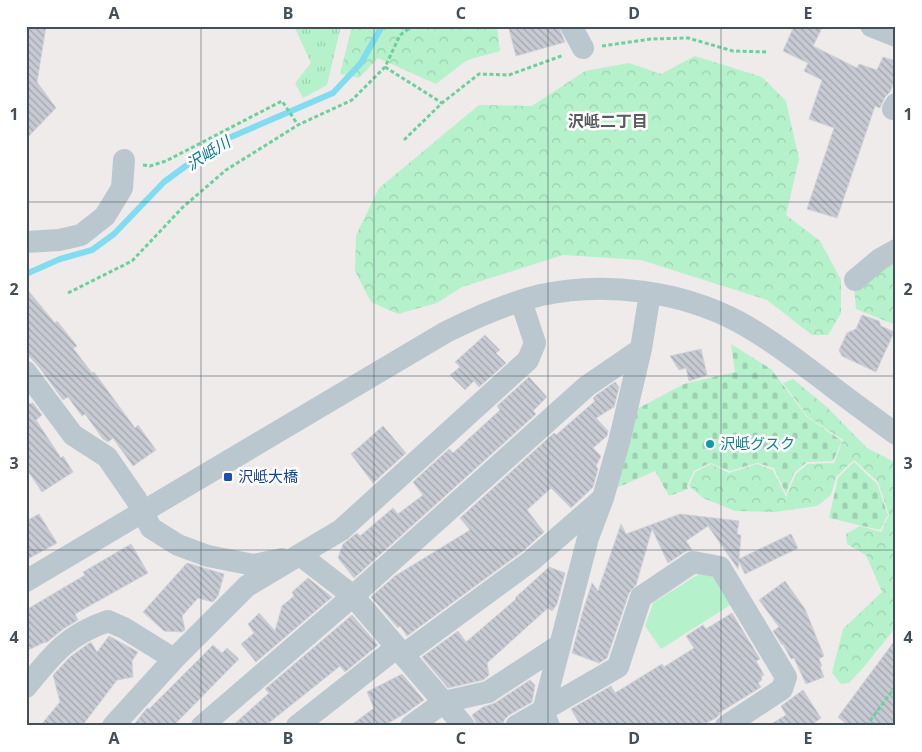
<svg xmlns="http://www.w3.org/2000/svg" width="922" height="752" viewBox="0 0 922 752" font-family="'Noto Sans','Noto Sans JP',sans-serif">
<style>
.grass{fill:url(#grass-tufts)}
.forest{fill:url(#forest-crowns)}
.cemetery{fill:url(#cemetery-stones)}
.park{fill:#b5f1cb}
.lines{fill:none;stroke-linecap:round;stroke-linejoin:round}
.stream{stroke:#7fdcf1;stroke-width:6}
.building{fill:url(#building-back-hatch);stroke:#cfd2d8}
.path{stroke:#6bd19c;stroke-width:3;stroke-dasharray:4 2.5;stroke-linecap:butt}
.minor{stroke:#bbc7cf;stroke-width:22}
.grid{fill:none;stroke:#43505a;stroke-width:1;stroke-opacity:0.55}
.culture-dot{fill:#0f9aa8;stroke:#fff;stroke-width:2}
.transit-dot{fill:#1a4fb4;stroke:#fff;stroke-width:2}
.labels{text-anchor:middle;stroke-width:5;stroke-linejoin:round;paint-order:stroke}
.culture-label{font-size:15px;fill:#0d838f;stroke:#fff;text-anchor:start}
.transit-label{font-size:15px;fill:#164399;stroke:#fff;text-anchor:start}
.neighbourhood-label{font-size:16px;font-weight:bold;fill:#585c61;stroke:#fff}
.water-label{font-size:16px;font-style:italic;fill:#057b96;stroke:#fff}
.neatline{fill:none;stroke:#43505a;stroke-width:2}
.grid-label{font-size:16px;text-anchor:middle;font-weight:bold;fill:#43505a}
</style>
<defs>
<pattern id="grass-tufts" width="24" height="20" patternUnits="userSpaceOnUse" patternTransform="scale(1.25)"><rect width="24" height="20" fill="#b5f1cb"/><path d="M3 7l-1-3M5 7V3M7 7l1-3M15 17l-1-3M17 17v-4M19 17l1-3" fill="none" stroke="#9dd0b1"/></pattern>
<pattern id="forest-crowns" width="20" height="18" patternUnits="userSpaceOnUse" patternTransform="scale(1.25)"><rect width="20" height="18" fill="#b5f1cb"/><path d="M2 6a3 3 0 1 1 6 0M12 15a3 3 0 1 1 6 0" fill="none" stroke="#9dd0b1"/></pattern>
<pattern id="cemetery-stones" width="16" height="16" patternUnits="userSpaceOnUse" patternTransform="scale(1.25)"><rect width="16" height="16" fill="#b5f1cb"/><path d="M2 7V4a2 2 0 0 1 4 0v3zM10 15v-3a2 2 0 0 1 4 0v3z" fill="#9dd0b1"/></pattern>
<pattern id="building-back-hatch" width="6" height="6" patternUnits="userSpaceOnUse" patternTransform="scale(1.25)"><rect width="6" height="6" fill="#c7cad2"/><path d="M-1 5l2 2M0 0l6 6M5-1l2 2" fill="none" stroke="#a3a6ad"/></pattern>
</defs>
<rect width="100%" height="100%" fill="#efebeb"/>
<path class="grass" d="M294,26h47l-14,59 -24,13 -8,-15 16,-20z"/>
<path class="forest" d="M352,26h60l9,3 6,-3h70l3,25 -33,9 -31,24 -58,-26 -19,20 -19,-4z
M695,56l67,21 24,24 13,58 -13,56 34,26 21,39v33l-13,22h-16l-45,-35 -126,-40 -78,-5 -101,32 -25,16 -39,11 -27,-12 -16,-31 1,-36 23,-47 100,-83 53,1 53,-35 44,-8 32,11z
M896,260v65l-40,-16 -2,-23z
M793,379l34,28 40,41 29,15v164l-33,41 -14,15 -8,1 -9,-11 11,-44 39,-37 -16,-37 -19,-11 -1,-10 14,-8 21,6 8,-17 -11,-33 -24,-22 -18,17 -5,18 -14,11 -42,6 -40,-1 -32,-13 -14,-12 6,-14 16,-8 18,9 28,-9 16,6 13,27 10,-23 12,-10 26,-1 9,-23 -35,-23 -25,-34z"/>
<path class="cemetery" d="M731,344l40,25 36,48 35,24 -9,20 -26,1 -13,11 -8,21 -12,-26 -17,-5 -27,8 -20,-8 -16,8 -7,15 1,3 -19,7 -14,-25 -41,18 23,-80 47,-25 51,-12z
M854,462l23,22 11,31 -8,15 -51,-12 9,-40z"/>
<path class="park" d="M702,572l14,7 16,25 -71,45 -16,-23 8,-23z"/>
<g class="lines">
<path class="stream" d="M26,274l34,-15 32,-9 22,-16 50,-52 53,-39 116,-50 28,-30 21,-37"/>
</g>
<path class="building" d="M26,26h20l-9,56 19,26 -30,31z
M518,26h40l7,16 -49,14 -7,-27z
M794,26h29l-10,20 44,22 2,-4 18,6 6,-13 13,4v16l-6,15 -5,5 -5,11 -5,-2 -38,112 -30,-9 27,-81 -25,-9 13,-39 -18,-9 4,-8 -25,-12z
M26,288l29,35 2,-2 20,25 -4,2 19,25 2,-1 41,56 3,-3 18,25 -23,16 -20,-28 -5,4 -5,-3 -18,-25 -3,2 -14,-19 -5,3 -24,-33 -13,-14z
M862,315l17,6 2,5 13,6 -18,40 -34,-16 -3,-6 8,-17 9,-4z
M485,335l15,15 -4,3 10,10 -27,24 -5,-6 -9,9 -15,-15 10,-8 -5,-5z
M701,349l6,26 -18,6 -3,-13 -7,2 -9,-14z
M529,377l18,20 -14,14 3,3 -182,164 -16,-20 5,-14 14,-11 3,3 33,-28 5,6 25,-19 -10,-13 36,-33 4,4 47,-43 -3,-4z
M615,382l4,5 -5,20 -18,11 12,13 -1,5 -14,12 8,8 -5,10 2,3 -5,18 -22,21 -20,-20 -24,22 17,22 -21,19 -116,85 -7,-10 -2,2 -27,-31 24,-21 75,-46 -10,-12 94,-85 2,2 39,-34 -2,-3 2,-2z
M33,403l9,12 -6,5 25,38 2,-2 10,16 -31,20 -16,-24v-64z
M383,426l23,27 -33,30 -22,-29z
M39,514l18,29 -31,17v-39z
M680,514l59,7 -2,13 4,1 -2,24 52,-25 7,14 -53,26 -6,-12 -1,7 -30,-43 -22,15 6,9 -6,1 -18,12 -16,-34 -16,56 -7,8 -22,65 -8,5 -27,-10 10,-39 10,-31 6,8 23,-67 5,10z
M131,544l17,29 -73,41 3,6 -15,9 -17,14 -1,-1 -19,9v-41l59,-35 -2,-3z
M187,563l37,11 -6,22 -5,6 -15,-4 -16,18 3,14 -3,2 -18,-1 -21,-19z
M549,567l16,6 -8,31 -5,7 -4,-3 -61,55 2,12 -6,5 -35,8 -26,-31 36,-26 8,11 50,-43 -1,-1z
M308,578l24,19 -76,65 -15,-18 13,-11 -6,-9 11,-11 16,18 7,-25 12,-10 -2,-4z
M785,581l20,28 19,47 -5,3 3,7 -2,1 4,10 -18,7 -12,-26 -3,1 -8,-15 -1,1 -9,-14 6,-4 -20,-27z
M732,613l28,46 -4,2 8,14 -3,2 1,3 -4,3 3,4 -42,26 1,1 -4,4 -16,8h-119l-10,-17 40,-23 4,7 47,-29 2,3 30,-19 -8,-12 17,-11 3,4z
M352,615l26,30 -33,27 -5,-6 -75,60h-33l37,-33 -4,-4z
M109,636l29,16 -6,9 1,16 -16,3 -35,46h-42l20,-24 -7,-27 17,-18 18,-13 3,-2 6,10z
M896,639v87h-47l-11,-9z
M213,645l9,8 5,-5 12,11 -66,67h-40l14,-18 2,1z
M402,674l22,26 -18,13 -23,13h-33l24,-18 -7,-16z
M530,680l5,5 -3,17 -23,13 -5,5 -1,6h-25l-6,-11 11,-8 12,-4z
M803,690l18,28 -11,8h-42l18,-11 -5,-9z"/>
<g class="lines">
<path class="path" d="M602,46l49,-7 37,-1 45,13 34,1
M385,67l57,36
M404,140l38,-37 37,-29 30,1 55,-20
M143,165l7,1 16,-5 116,-60 16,24
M68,293l64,-32 51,-54 43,-37 72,-45 54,-25 33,-33 15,-32 13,-9
M866,726l30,-40"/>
<path class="minor" d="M571,26l12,22
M871,26l25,10
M893,109l3,-5
M26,242l33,-2 22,-5 24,-19 17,-28 2,-28
M855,280l25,-21 16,-9
M26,372l47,63 34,22 29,42 15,29 27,17 30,11 46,9 28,-6
M300,555l53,41 111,130
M26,581l420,-249c30,-15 62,-29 95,-37 64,-14 140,-4 198,27 31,17 59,39 87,60 23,18 47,35 70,52
M403,655l128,-94 71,-62
M26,687c27,-33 41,-52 82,-66l16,7 50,31
M113,726l61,-67 73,-73 94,-56 187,-170 7,-17 -14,-42
M202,726l151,-130 234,-210 54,-37
M297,726l99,-78
M411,726l33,-24 44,-10 72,-47
M516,726l102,-59 23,-70 52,-35 27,5 66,110 -4,12 -56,37
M549,726l-6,-15 45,-173 15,-40 16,-56 22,-93 9,-56"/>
</g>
<path class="grid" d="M201,26v700M374,26v700M548,26v700M721,26v700M26,202h870M26,376h870M26,550h870"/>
<circle class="culture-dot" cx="710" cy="444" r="5"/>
<rect class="transit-dot" x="223" y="472" width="10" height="10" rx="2.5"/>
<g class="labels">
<g class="culture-label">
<text x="720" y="449">沢岻グスク</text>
</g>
<g class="transit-label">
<text x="238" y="482">沢岻大橋</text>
</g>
<g class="neighbourhood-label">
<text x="608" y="127">沢岻二丁目</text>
</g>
<g class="water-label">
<text transform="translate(208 153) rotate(-32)" y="6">沢岻川</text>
</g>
</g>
<rect width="922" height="752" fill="none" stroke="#ffffff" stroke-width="55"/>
<rect x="28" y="28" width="866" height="696" class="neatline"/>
<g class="grid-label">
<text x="114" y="19">A</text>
<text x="288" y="19">B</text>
<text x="461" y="19">C</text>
<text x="634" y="19">D</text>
<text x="808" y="19">E</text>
<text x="14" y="120">1</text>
<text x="908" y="120">1</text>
<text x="14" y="295">2</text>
<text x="908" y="295">2</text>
<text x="14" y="469">3</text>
<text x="908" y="469">3</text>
<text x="14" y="643">4</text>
<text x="908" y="643">4</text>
<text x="114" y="744">A</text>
<text x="288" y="744">B</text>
<text x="461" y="744">C</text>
<text x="634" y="744">D</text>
<text x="808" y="744">E</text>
</g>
</svg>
